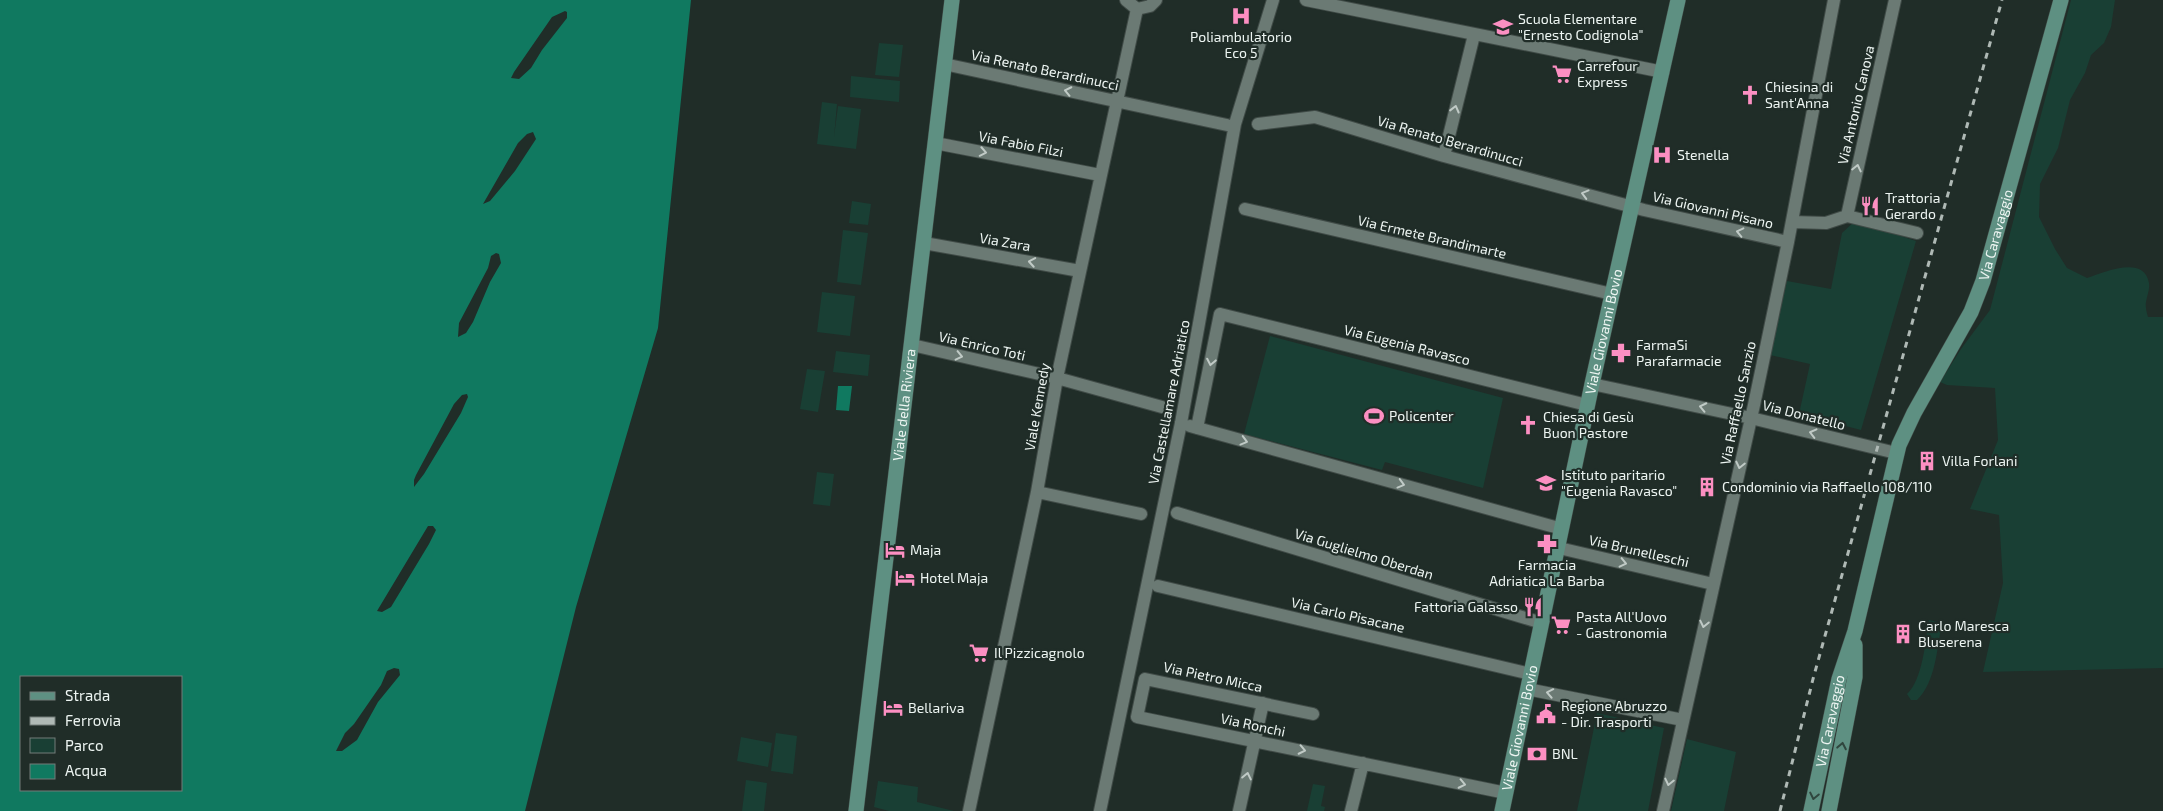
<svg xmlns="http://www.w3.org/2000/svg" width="2163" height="811" viewBox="0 0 2163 811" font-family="'Exo 2',sans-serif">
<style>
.green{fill:#193f34}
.water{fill:#107960;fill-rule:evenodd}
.pier{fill:#202d28}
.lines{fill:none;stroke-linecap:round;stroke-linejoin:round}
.street-casing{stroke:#404b47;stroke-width:14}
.secondary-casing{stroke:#404b47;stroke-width:16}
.street{stroke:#6b7a74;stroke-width:12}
.secondary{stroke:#5e9082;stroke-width:15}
.rail{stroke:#afb9b5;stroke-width:3;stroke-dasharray:6 6;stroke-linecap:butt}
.oneway{stroke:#c0cac6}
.oneway2{stroke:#30463e}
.labels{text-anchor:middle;stroke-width:4.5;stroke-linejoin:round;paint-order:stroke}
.poi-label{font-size:14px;fill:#edf5f2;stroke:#202d28;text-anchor:start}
.street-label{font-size:14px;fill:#edf5f2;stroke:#202d28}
</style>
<rect width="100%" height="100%" fill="#202d28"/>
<path class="green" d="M2071,0h44l-4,27 -7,16 -13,12 -6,18 -15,27 -12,48 -18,36 -1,33 16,32 12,19 20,10c16,-5 57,-24 62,5 1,7 -2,12 -3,19 -1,5 1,11 2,15h15v351l-180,4 20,-89 -4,-68 -29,-6 28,-69 -3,-52 -48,-3 -7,-3 21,-33 29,-39z
M879,43l24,2 -4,32 -24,-2z
M851,76l49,5 -1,21 -49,-5z
M822,102l15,2 -3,33 4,-31 23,3 -5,40 -39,-5z
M852,201l19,3 -3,21 -19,-2z
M1855,221l61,20 -55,189 -62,-16 11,-50 -40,-9 17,-74 44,8 11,-56z
M843,230l25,3 -7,52 -24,-3z
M822,292l33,4 -5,40 -33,-4z
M1270,336l233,62 -20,90 -98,-26 -3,8 -138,-36z
M836,351l34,4 -2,21 -35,-4z
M807,369l18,2 -7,41 -18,-3z
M817,472l17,2 -4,32 -17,-2z
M1929,620l13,3c-5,24 -6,59 -25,77h-6l-4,-6c16,-15 18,-52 22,-74z
M1597,713l67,15 -16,83h-71z
M776,733l21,3 -4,38 -22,-3z
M741,737l31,6 -4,24 -31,-6z
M1687,739l49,13 -12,59h-53z
M746,780l21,3 -3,28h-22z
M878,781l40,6 -1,15 37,9h-65l-15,-4z
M1313,784l12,2 -4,20 4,1 -1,4h-17z"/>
<path class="water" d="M0,0h691l-33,328 -82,279 -51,204h-525zM21,677h160v113h-160z
M838,386h14l-3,25 -13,-1z"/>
<path class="pier" d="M565,11l2,1v6l-25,32 -11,18 -12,11 -8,-1 3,-6 38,-55z
M533,132l3,7 -21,32 -25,30 -7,3 35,-61 9,-9z
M496,253l3,1 2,9 -11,19 -17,40 -7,11 -8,4 1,-14 29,-55 3,-12z
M467,394l1,3 -7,16 -37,61 -10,13v-7l2,-5 38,-71 8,-9z
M428,526h5l3,4 -7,14 -38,63 -9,5 -5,-1z
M394,668l5,1 1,6 -22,27 -21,38 -15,11h-6l9,-18 9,-9 27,-39 6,-14z"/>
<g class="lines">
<defs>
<path id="street" d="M1126,0l11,9 13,-3 6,-6
M1306,0l357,72
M944,64l283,61
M1258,124l57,-7 129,39 200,54 144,32
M935,143l165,32
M1444,156l30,-121
M1245,209l367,85
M1847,216l48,-216
M1792,222l34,1 21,-7 70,17
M924,243l156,28
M912,345l145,33 105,29
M1592,384l159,34 141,34 5,4
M1190,426l372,103
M1197,428l23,-114 367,91
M1037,492l104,22
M1177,513l365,110
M1559,548l154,36
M1158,586l373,88
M1527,689l156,31
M1313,714l-168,-35 -8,38 369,76
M969,811l68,-319 20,-114 80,-369
M1100,811l81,-388 54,-299 38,-124
M1239,811l24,-108
M1351,811l12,-48
M1663,811l91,-406 34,-163 46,-242"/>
<g id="secondary">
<path id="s1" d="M856,811l96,-811"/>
<path id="s2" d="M1502,811l90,-427 86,-384"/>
<path id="s3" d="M1811,811l28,-132 16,-48 44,-186 15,-32 57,-101 12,-31 78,-281"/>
<path d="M1829,811l26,-134v-32"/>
</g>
</defs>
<use href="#street" class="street-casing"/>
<use href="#secondary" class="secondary-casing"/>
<use href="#street" class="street"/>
<use href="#secondary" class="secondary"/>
<path class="rail" d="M1780,811l33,-132 189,-679"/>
</g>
<defs><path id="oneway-chevron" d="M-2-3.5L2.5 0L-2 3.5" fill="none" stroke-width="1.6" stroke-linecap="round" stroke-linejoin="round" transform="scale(1.25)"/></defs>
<g class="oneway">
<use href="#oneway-chevron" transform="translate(1068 91) rotate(-168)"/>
<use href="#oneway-chevron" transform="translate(1455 109) rotate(-76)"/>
<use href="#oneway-chevron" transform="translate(983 152) rotate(11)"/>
<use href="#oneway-chevron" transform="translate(1857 168) rotate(-77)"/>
<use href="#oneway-chevron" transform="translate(1585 194) rotate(-165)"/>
<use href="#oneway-chevron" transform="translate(1740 232) rotate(-167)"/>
<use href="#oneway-chevron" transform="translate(1032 262) rotate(-170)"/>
<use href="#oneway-chevron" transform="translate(959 356) rotate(13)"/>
<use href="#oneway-chevron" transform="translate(1211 362) rotate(101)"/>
<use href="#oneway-chevron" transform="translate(1703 407) rotate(-168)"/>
<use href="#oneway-chevron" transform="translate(1813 433) rotate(-166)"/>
<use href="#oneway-chevron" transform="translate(1244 441) rotate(15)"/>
<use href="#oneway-chevron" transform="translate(1740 465) rotate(103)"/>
<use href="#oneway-chevron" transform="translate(1401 484) rotate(15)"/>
<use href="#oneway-chevron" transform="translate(1623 563) rotate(13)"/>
<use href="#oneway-chevron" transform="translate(1704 624) rotate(102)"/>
<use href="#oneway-chevron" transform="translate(1550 693) rotate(-169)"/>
<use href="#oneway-chevron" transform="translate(1302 750) rotate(12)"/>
<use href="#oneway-chevron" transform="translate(1247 776) rotate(-78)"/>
<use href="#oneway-chevron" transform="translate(1669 782) rotate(103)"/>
<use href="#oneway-chevron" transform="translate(1462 784) rotate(12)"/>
</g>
<g class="oneway2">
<use href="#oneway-chevron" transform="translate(1842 746) rotate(-79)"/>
<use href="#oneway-chevron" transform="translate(1814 796) rotate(102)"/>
</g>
<defs>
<symbol id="hospital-bare" viewBox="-9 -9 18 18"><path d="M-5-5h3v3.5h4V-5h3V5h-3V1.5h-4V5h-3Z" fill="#fc8fc2" stroke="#202d28" stroke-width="2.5" paint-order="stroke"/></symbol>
<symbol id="school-bare" viewBox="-9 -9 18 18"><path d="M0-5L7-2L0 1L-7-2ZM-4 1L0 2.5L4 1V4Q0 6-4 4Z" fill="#fc8fc2" stroke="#202d28" stroke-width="2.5" paint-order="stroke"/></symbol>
<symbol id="supermarket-bare" viewBox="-9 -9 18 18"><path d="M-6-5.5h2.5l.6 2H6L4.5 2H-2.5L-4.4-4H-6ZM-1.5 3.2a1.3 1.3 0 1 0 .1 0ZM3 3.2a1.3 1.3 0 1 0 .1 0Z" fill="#fc8fc2" stroke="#202d28" stroke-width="2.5" paint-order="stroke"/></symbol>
<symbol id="church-bare" viewBox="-9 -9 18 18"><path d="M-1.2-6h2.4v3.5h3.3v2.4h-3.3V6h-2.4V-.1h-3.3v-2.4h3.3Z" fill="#fc8fc2" stroke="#202d28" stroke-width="2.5" paint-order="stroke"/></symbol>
<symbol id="restaurant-bare" viewBox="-9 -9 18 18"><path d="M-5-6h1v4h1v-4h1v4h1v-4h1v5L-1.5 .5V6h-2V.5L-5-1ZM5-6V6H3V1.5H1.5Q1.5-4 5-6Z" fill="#fc8fc2" stroke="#202d28" stroke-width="2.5" paint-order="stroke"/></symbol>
<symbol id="pharmacy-bare" viewBox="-9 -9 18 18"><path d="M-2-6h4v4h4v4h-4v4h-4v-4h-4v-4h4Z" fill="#fc8fc2" stroke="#202d28" stroke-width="2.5" paint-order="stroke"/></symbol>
<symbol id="stadium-bare" viewBox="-9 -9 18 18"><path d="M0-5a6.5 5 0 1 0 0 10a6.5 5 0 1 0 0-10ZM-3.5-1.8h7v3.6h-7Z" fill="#fc8fc2" stroke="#202d28" stroke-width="2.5" paint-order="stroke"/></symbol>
<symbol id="building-bare" viewBox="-9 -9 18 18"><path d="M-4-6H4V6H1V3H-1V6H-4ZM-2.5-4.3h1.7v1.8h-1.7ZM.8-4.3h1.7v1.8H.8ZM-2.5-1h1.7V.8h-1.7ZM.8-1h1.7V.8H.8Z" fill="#fc8fc2" stroke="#202d28" stroke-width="2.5" paint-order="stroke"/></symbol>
<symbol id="hotel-bare" viewBox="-9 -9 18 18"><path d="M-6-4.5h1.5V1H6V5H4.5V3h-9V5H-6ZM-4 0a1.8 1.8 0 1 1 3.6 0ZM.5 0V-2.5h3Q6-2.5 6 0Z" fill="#fc8fc2" stroke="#202d28" stroke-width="2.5" paint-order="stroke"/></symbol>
<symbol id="civic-bare" viewBox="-9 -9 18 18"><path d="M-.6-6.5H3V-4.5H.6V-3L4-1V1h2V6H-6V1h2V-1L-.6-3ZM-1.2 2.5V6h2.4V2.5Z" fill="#fc8fc2" stroke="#202d28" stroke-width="2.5" paint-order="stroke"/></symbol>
<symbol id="bank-bare" viewBox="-9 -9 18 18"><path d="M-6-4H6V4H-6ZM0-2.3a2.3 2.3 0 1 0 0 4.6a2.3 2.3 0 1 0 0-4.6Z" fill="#fc8fc2" stroke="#202d28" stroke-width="2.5" paint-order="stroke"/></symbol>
</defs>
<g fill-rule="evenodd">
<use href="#hospital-bare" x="1227" y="2" width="28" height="28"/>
<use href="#school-bare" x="1489" y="13" width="28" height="28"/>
<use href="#supermarket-bare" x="1548" y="60" width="28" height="28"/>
<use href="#church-bare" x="1736" y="81" width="28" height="28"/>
<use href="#hospital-bare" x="1648" y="141" width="28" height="28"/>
<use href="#restaurant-bare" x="1856" y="192" width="28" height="28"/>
<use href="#pharmacy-bare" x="1607" y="339" width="28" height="28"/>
<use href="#stadium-bare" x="1360" y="402" width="28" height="28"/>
<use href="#church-bare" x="1514" y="411" width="28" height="28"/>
<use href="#building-bare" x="1913" y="447" width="28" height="28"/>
<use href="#school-bare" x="1532" y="469" width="28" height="28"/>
<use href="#building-bare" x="1693" y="473" width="28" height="28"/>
<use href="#pharmacy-bare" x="1533" y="530" width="28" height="28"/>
<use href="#hotel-bare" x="881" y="536" width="28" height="28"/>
<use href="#hotel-bare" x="891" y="564" width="28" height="28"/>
<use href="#restaurant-bare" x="1519" y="593" width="28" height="28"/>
<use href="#supermarket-bare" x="1547" y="611" width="28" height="28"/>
<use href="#building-bare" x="1889" y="620" width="28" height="28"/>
<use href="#supermarket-bare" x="965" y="639" width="28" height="28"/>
<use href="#hotel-bare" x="879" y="694" width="28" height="28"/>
<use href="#civic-bare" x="1532" y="700" width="28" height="28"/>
<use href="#bank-bare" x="1523" y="740" width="28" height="28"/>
</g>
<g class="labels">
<g class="poi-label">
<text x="1518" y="24">Scuola Elementare<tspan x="1518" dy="16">"Ernesto Codignola"</tspan></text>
<text x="1241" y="42" text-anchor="middle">Poliambulatorio<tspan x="1241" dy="16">Eco 5</tspan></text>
<text x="1577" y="71">Carrefour<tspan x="1577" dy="16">Express</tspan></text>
<text x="1765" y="92">Chiesina di<tspan x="1765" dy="16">Sant'Anna</tspan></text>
<text x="1677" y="160">Stenella</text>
<text x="1885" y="203">Trattoria<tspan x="1885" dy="16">Gerardo</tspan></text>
<text x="1636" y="350">FarmaSi<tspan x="1636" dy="16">Parafarmacie</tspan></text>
<text x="1389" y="421">Policenter</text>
<text x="1543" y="422">Chiesa di Gesù<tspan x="1543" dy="16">Buon Pastore</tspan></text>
<text x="1942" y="466">Villa Forlani</text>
<text x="1561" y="480">Istituto paritario<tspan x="1561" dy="16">"Eugenia Ravasco"</tspan></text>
<text x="1722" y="492">Condominio via Raffaello 108/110</text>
<text x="910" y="555">Maja</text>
<text x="1547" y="570" text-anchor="middle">Farmacia<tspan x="1547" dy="16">Adriatica La Barba</tspan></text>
<text x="920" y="583">Hotel Maja</text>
<text x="1518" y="612" text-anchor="end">Fattoria Galasso</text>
<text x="1576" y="622">Pasta All'Uovo<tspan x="1576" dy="16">- Gastronomia</tspan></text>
<text x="1918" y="631">Carlo Maresca<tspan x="1918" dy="16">Bluserena</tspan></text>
<text x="994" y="658">Il Pizzicagnolo</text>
<text x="1561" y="711">Regione Abruzzo<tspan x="1561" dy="16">- Dir. Trasporti</tspan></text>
<text x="908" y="713">Bellariva</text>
<text x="1552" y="759">BNL</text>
</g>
<g class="street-label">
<text transform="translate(1045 70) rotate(12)" y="5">Via Renato Berardinucci</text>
<text transform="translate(1856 105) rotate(-77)" y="5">Via Antonio Canova</text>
<text transform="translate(1450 141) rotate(16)" y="5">Via Renato Berardinucci</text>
<text transform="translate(1021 144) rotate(11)" y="5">Via Fabio Filzi</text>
<text transform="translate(1713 210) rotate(13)" y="5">Via Giovanni Pisano</text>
<text dy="5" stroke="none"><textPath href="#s3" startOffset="609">Via Caravaggio</textPath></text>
<text transform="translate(1432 237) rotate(13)" y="5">Via Ermete Brandimarte</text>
<text transform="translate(1005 242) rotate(10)" y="5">Via Zara</text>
<text dy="5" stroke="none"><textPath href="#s2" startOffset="490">Viale Giovanni Bovio</textPath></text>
<text transform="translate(1407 345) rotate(14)" y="5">Via Eugenia Ravasco</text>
<text transform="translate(982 346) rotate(13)" y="5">Via Enrico Toti</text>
<text transform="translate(1169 402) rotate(-79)" y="5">Via Castellamare Adriatico</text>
<text transform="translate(1738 403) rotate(-78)" y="5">Via Raffaello Sanzio</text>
<text dy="5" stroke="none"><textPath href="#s1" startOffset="409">Viale della Riviera</textPath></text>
<text transform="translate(1037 407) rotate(-80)" y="5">Viale Kennedy</text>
<text transform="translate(1804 415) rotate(14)" y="5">Via Donatello</text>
<text transform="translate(1639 551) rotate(13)" y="5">Via Brunelleschi</text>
<text transform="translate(1364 554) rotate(17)" y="5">Via Guglielmo Oberdan</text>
<text transform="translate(1348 615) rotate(13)" y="5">Via Carlo Pisacane</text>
<text transform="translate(1213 677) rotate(12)" y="5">Via Pietro Micca</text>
<text dy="5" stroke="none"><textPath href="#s3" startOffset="92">Via Caravaggio</textPath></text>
<text transform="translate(1253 725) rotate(12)" y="5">Via Ronchi</text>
<text dy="5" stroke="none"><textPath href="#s2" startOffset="85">Viale Giovanni Bovio</textPath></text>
</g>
</g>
<rect x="20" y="676" width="162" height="115" fill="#202d28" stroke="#727d79"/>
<rect x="30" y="692" width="25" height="8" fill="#5e9082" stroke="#727d79"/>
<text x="65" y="701" font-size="15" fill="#edf5f2">Strada</text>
<rect x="30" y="717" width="25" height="8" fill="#afb9b5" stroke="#727d79"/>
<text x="65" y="726" font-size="15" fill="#edf5f2">Ferrovia</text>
<rect x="30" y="738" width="25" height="15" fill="#193f34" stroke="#727d79"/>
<text x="65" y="751" font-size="15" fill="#edf5f2">Parco</text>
<rect x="30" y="764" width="25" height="15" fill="#107960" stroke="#727d79"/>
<text x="65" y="776" font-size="15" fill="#edf5f2">Acqua</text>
</svg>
